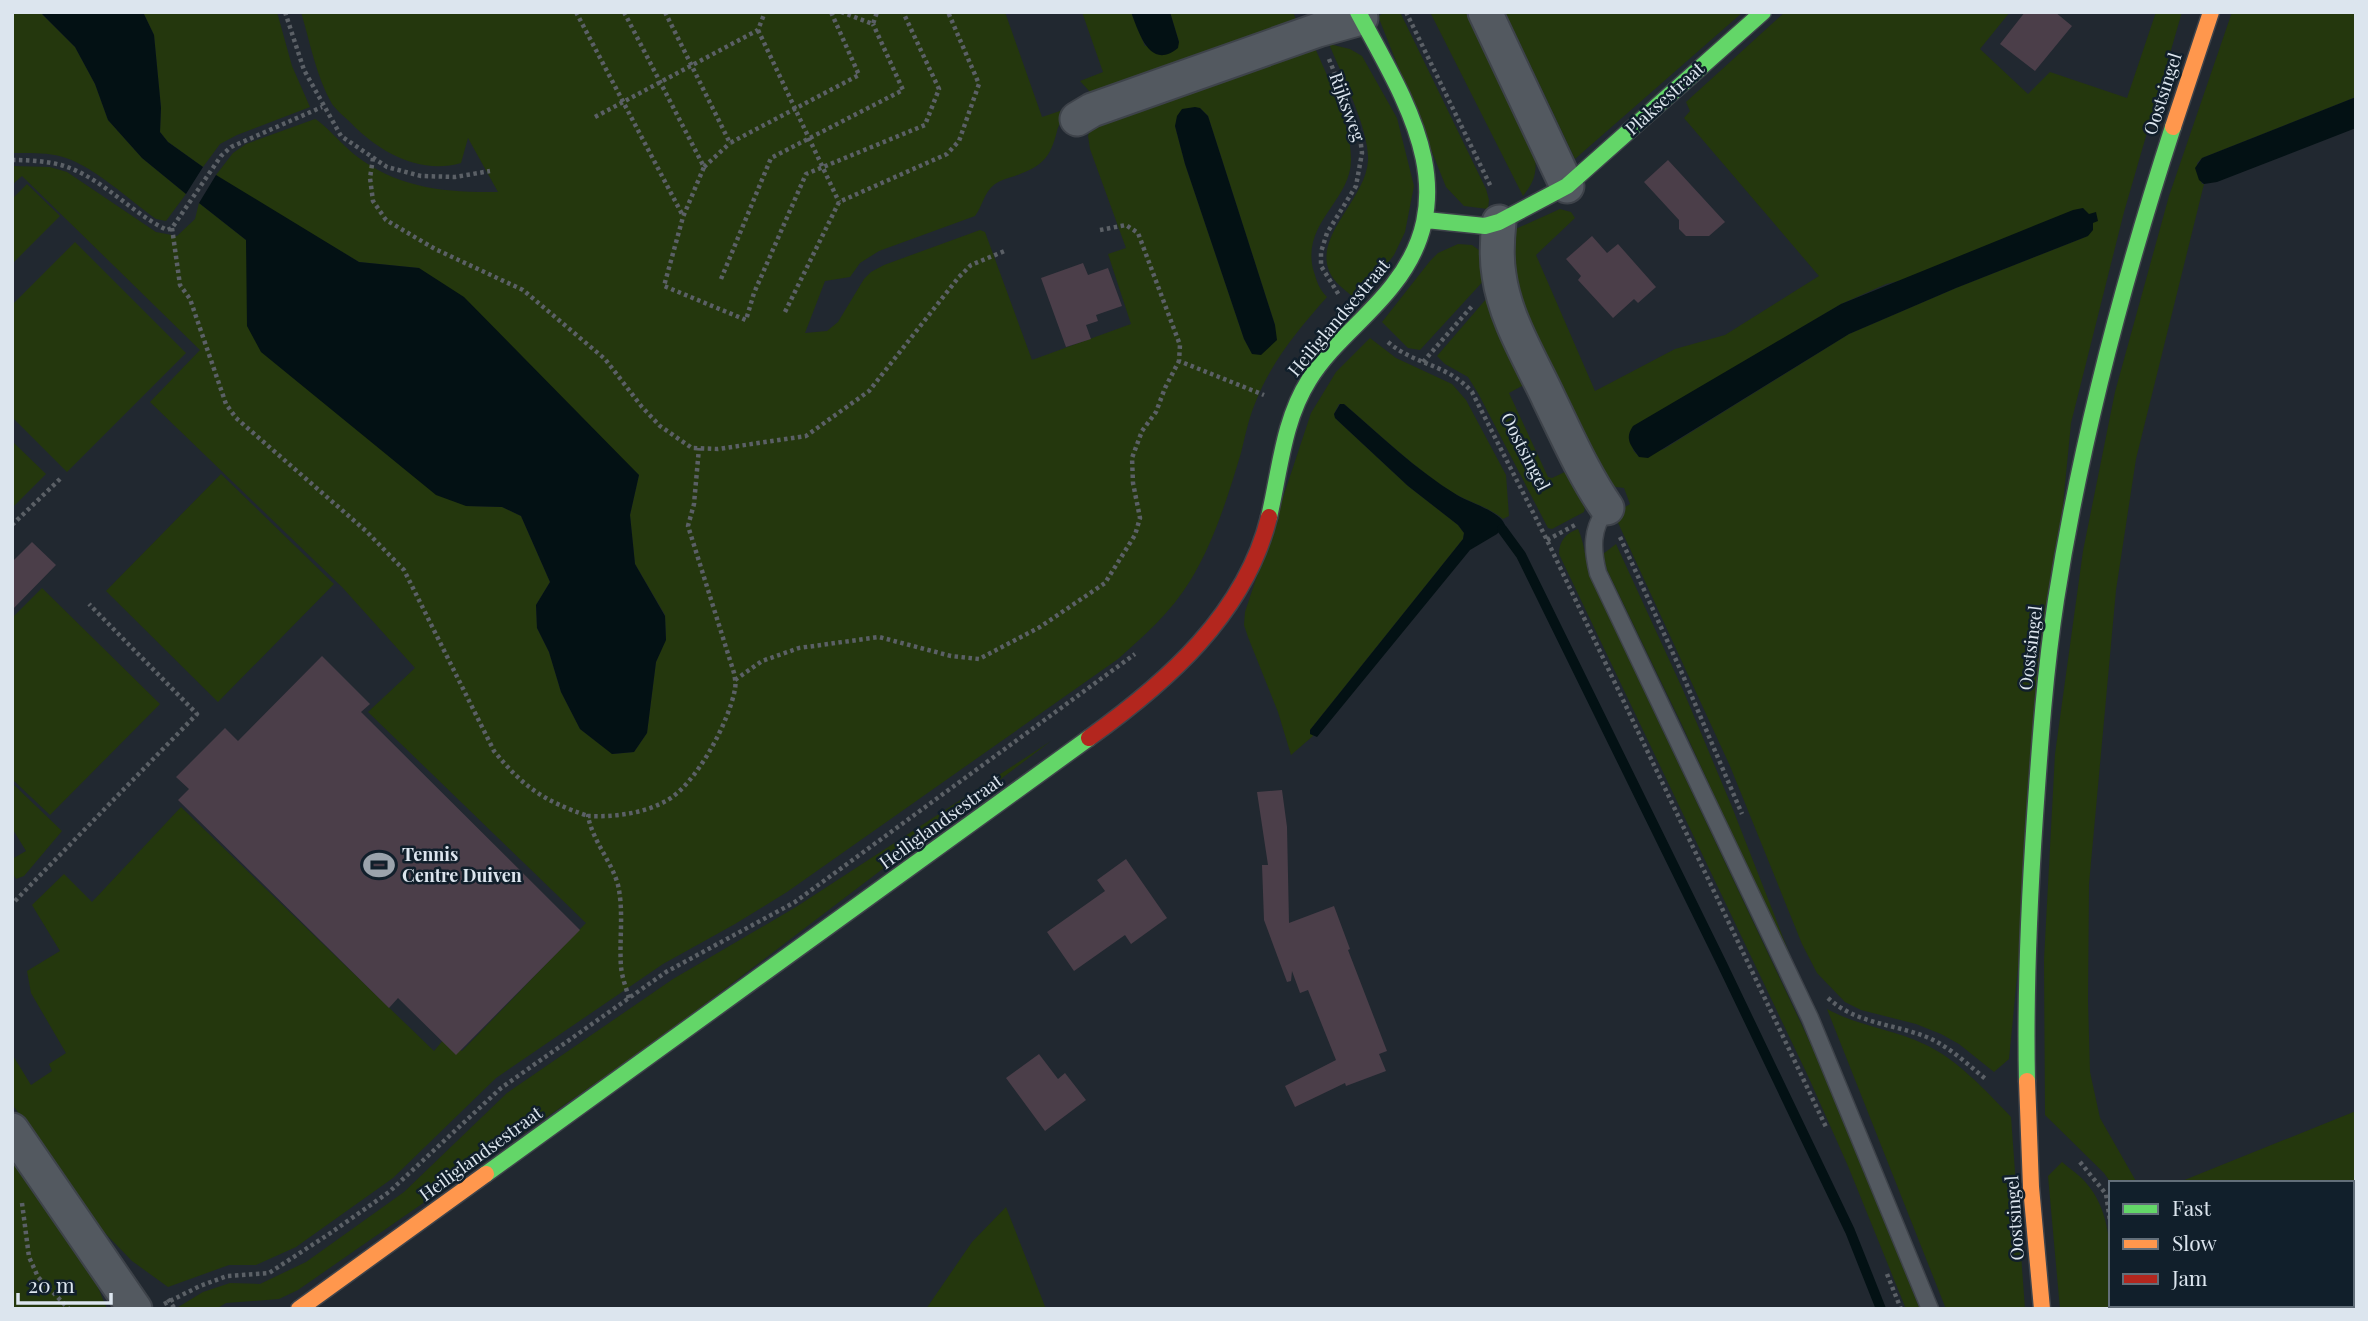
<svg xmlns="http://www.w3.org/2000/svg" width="2368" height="1321" viewBox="0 0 2368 1321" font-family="'Playfair Display',serif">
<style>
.green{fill:#24370d;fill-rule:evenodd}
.water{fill:#031114}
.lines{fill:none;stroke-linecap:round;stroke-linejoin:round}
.stream{stroke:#031114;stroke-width:10}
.building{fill:#4b3e49}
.lane-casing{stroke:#3e434a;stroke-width:19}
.street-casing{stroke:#3e434a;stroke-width:37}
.fast-casing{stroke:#3e434a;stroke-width:19}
.slow-casing{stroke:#3e434a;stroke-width:19}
.jam-casing{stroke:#3e434a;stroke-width:19}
.path{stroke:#5b6066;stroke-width:4.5;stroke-dasharray:3.5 3.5;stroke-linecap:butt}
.lane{stroke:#535960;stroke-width:16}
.street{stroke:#535960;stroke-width:33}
.fast{stroke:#63d668;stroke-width:16}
.slow{stroke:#ff974d;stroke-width:16}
.jam{stroke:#b3261e;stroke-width:16}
.labels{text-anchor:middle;stroke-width:5;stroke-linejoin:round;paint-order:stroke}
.street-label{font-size:18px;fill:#dce5ee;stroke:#111f2b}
.poi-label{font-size:18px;font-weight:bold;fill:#dce5ee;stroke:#111f2b;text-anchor:start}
</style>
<rect width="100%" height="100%" fill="#212830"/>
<path class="green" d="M12,12h28l35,35 20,37 13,36 34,38 44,36 -20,27 -10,-2c-25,-18 -62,-52 -90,-61 -17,-6 -36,-5 -54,-5z
M143,12h134l15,54 18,41 -73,28 -17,9 -17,23 -35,-25 -8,-10 1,-24 -7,-73z
M301,12h704l37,105 21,-7c1,9 -4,13 -6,21 -7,28 -15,35 -42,45 -7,2 -14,4 -20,8 -12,9 -12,22 -20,32l-96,35 -19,12 -10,14 -25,4 -20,52 22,-2 11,-9 26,-43 7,-7 13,-7 96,-35 5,2 47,128 99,-36 -23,-70 18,-6 -36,-99 -2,-13 3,-9 222,-84c14,34 39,81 38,118 -1,40 -49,62 -38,108 4,12 5,19 14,28 -30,34 -57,66 -73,109 -6,15 -9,31 -13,47 -13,43 -27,89 -51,128 -19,31 -45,54 -72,78l-331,233 -52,32 -72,40 -167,114 -103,100 -97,69 -40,18h-27l-61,22 -36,-26 -30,-31 -90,-126v-50l19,31 21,-14 -3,-7 17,-11 -35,-60 -4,-22 33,-20 -28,-46 32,-31 28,28 89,-95 253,244 10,-12 18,12 124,-128 -218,-211 47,-44 -73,-81 -192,-185 50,-52 -178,-174 -10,9v-19l38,1 17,5 89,60 21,4 18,-17 4,-16 47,37 1,7 219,259 36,1 19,9 29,66 -14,23 1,23 12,24 12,40 19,37 33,25 21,-2 13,-19 9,-71 10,-23 -1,-24 -30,-51 -5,-49 9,-40 -220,-207 -60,-6 -101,-60 -42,-27 17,-22 13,-9 69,-25c7,3 30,28 40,36 42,33 91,38 143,37l-30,-54 -7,25c-41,12 -82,-11 -110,-40 -6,-6 -14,-12 -19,-19 -16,-28 -22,-62 -31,-92zM1200,108l8,8 67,209 -23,28 -8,-14 -59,-175 -10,-38z
M1082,12h49l14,34 34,-4 -9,-30h123l5,12 -201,71 -7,-3 -10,-11 23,-9z
M1386,12h14l86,177 3,11 -1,9 -24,-3 -18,-19 -68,-171z
M1430,12h36l69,144c2,18 -1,26 -12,40z
M1505,12h238l-168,147z
M1785,12h225l-30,37 48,45 22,-22 77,26 29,-86h26l-58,200 -53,211 -62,636 -15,13 -35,-28 -18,-10 -25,-10 -55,-14 -16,-8 -28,-29 -15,-29 -72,-178 -116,-252 16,-10 -6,-16 -8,-1 -13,-8 -94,-199 2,-49 49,-22 11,3 4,6 -39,37 59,136 80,-42 50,-14 94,-59 -135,-158 6,-7 -4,-9zM2088,236l-132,52 -107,46 -185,115 -25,8 -6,-7 71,-64 137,-82 45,-20z
M2232,12h124v85l-154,61 -5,5 5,21h2l-68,275 -20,131 -27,294 -1,117 2,71 10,46 37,65h-26l-7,-10 -59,-58 -1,-155 11,-206 28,-203 32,-159 54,-196z
M1329,44l21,5 12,7 35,62 17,68 -9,46 -11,23 -36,46c-7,-6 -15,-12 -21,-18 -35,-40 28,-79 31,-122 2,-30 -27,-88 -39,-117z
M27,184l33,32 -48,48v-65z
M75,242l111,111 -119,119 -55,-55v-112z
M1458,244l14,1 11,8 4,24 -67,73 -12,-2 -26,-26 48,-61 8,-8z
M1487,298h4l38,84 -20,11 39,84 4,1 19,-9c6,13 17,29 13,43l-32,17 -4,-1 -70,-135 -10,-16 -23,-13 -8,-8z
M1370,338l26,20 56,26 14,16 40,75 3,41 -6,3c-12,-11 -37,-18 -53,-28 -38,-25 -72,-58 -106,-87h-5l-5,10 2,5 72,67 50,39 6,8 -1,6 -153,191 3,6 -22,19 -13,-43 -30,-75 -4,-12 1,-13 66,-199 25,-41z
M12,441l34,33 -34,34z
M221,474l113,110 -116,118 -112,-111z
M1578,529c7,15 7,31 12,47l234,496 96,237h-14l-58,-143 -40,-90 -249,-522c0,-13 7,-21 19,-25z
M1616,544l67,146 49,117 65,166 -6,-8 -109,-240 -75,-155 -4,-16z
M42,588l118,116 -110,111 -38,-36v-161z
M1051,741l-396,301 -357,248 -19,9 -53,4 -10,6h-41l28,-17 27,-9 30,1 46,-22 98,-70 103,-99 166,-114 123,-72z
M12,783l50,48 -38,45 -8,3 -4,-7v-13l14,-8 -14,-23z
M1827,1009c31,17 65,20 97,35 33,15 62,47 87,73l14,192h-79z
M2356,1111v198h-205v-4h201v-122h-175z
M12,1151l83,129 12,29h-95z
M2062,1162c8,7 18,13 25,22 27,31 24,81 24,121h2l1,4h-54l-12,-133z
M1006,1207l40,102h-120l46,-67z"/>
<path class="water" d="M40,12h103l11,23 7,73 -1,24 8,10 35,25 -17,27 -44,-36 -34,-38 -13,-36 -20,-37z
M1131,12h39l9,30 -1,6c-28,23 -39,-15 -47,-36z
M2356,97v31l-139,54 -13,2 -5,-4 -4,-12 7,-10z
M1195,107l5,1 8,8 67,209 2,15 -16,15 -9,-1 -8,-15 -59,-175 -10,-38 2,-10 5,-7z
M216,175l143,87 60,6 45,29 175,178 -9,40 5,49 30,52 1,24 -10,22 -9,71 -13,19 -22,2 -32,-25 -19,-37 -12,-40 -12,-24 -1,-23 14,-23 -29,-66 -19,-9 -36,-1 -30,-11 -175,-143 -14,-26 -1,-86 -47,-37z
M2083,208l6,6 7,-2 2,9 -5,2v7l-5,6 -132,52 -107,46 -201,124 -9,-1c-8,-11 -15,-18 -6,-31l208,-122 232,-94z
M1340,404h4c36,31 72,66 113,91 13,8 43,16 48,30l-8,9 -27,16 -153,187 -7,-3v-4l153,-191 1,-6 -6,-8 -50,-39 -73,-68 -1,-4z"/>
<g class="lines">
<path class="stream" d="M1502,529l19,26 201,409 128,267 31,78"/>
</g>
<path class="building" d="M2025,12h30l17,14 -37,45 -35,-27z
M1668,160l57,62 -16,14h-23l-7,-7v-9l-35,-38z
M1592,236l15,17 11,-9 38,43 -18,16 -4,-4 -21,19 -35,-38 3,-4 -15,-17z
M1083,263l5,12 20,-7 14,38 -26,9 2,6 -12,4 5,14 -25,8 -25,-69z
M32,542l24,23 -44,45v-48z
M322,656l48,48 -9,8 219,218 -124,125 -58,-57 -9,10 -211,-208 11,-11 -13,-12 49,-49 13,13z
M1282,790l5,37 2,96 45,-17 16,43 -2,1 39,101 -8,3 7,17 -40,15 -1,-3 -50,24 -10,-21 51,-26 -28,-70 -8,3 -8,-22 -1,10 -4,1 -23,-62 -2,-55h6l-11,-73z
M1126,859l41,59 -36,26 -6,-9 -51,36 -27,-39 58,-41 -8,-11z
M1039,1054l19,25 7,-6 21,27 -41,31 -39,-53z"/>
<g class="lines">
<defs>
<path id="lane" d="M1607,508c-16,21 -15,41 -9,65l212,445 120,291"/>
<path id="street" d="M1485,12l82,174
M1077,119l15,-9 226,-80 43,-12
M1499,222c-2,18 -3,35 0,53 6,44 32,85 50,124 18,37 35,76 58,109
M12,1130l123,179"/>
<path id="fast" d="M1426,220l59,6 14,-4 68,-36 196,-174
M1269,517c11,-46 14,-96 40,-137 22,-36 58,-61 84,-95 74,-93 12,-185 -35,-273
M2027,1081c-2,-89 2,-177 8,-265 5,-72 10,-145 21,-216 25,-161 67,-319 117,-473
M486,1174l603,-436"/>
<path id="slow" d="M2173,127l38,-115
M2027,1081l4,106 11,122
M299,1309l187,-135"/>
<path id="jam" d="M1089,738c78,-56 156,-124 180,-221"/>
</defs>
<use href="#lane" class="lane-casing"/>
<use href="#street" class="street-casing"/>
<use href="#fast" class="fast-casing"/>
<use href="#slow" class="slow-casing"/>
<use href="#jam" class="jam-casing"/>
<path class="path" d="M285,12l19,58 37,66 46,31 34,9 34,1 35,-6
M576,12l107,204
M624,12l80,155 -21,50 -19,69 82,34 8,-27 52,-119 119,-49 14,-36 -36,-77
M665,12l65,131 129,-68 -28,-63
M841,12l32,12 4,-12
M1406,12l85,175
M758,30l81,172
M1329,59l31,78 2,16 -6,33 -29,47 -6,19v14l18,29
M595,117l163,-87 7,-18
M373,158l-3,20 3,23 13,19 49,29 88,41 82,69 37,48 18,19 32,22 26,1 88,-13 63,-45 89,-113 13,-13 36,-15
M12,160c16,0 33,1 49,5 39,11 69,47 106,65l5,-2 49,-72 10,-9 91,-40
M704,167l26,-24
M172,228l8,57 10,14 36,105 10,14 130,113 38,39 90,181c29,36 50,50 94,65
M1100,230l26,-5 12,8 42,112 -1,16 85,34
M721,279l50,-121 132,-68 -30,-66
M785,312l54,-110 108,-48 12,-13 20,-57 -31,-72
M1388,342c28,24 58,21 84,50l75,148 279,587
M1423,362l50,-57
M12,525l48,-46
M1620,537l61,134 61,143
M1547,540l28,-15
M735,680l27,-19 37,-13 80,-11 72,19 28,3 61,-32 65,-44 30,-48 5,-17 -7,-35 -1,-25 10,-27 14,-19 9,-24 14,-27
M15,901l182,-187 -108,-110
M629,998c-3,-10 -7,-21 -8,-31 -2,-27 3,-55 -3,-82 -7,-25 -25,-43 -30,-69 26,1 54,-2 78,-15 30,-16 63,-79 69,-112 1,-5 0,-11 -1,-16l-46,-147 6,-22 5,-56
M1828,998c27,25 64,26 96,38 24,9 43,28 63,44
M2080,1162l26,32 5,33
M22,1203l7,54 9,20 31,32
M1887,1274l14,35
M168,1299l7,10
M164,1304l36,-18 27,-10 42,-3 63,-41 57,-40 112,-104 165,-116 129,-70 340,-248
M2119,1305v4"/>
<use href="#lane" class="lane"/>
<use href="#street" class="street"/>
<use href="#fast" class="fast"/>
<use href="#slow" class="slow"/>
<use href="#jam" class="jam"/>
</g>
<defs>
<symbol id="stadium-bare" viewBox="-9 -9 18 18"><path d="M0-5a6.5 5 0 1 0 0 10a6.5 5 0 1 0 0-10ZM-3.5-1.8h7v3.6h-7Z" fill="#9ba3ac" stroke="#111f2b" stroke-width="2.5" paint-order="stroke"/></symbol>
</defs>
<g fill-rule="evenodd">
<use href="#stadium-bare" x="357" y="843" width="44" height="44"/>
</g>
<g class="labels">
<g class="street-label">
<text transform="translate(2163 94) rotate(-72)" y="6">Oostsingel</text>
<text transform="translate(1665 99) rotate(-42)" y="6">Plaksestraat</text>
<text transform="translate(1347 107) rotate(70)" y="6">Rijksweg</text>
<text transform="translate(1339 318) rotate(-50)" y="6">Heiliglandsestraat</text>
<text transform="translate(1525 452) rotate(63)" y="6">Oostsingel</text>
<text transform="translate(2031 648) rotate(-83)" y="6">Oostsingel</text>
<text transform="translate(941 822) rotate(-36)" y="6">Heiliglandsestraat</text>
<text transform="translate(481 1154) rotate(-36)" y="6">Heiliglandsestraat</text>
<text transform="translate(2015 1218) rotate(-94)" y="6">Oostsingel</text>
</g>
<g class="poi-label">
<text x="402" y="861">Tennis<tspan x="402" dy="21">Centre Duiven</tspan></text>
</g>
</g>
<rect width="2368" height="1321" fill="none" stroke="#dce5ee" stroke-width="28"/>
<rect x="2109" y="1181" width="245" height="126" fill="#111f2b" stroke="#626e79" stroke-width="2"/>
<rect x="2123" y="1204" width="35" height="10" fill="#63d668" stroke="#626e79" stroke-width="2"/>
<text x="2172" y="1216" font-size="21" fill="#dce5ee">Fast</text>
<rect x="2123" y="1239" width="35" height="10" fill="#ff974d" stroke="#626e79" stroke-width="2"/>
<text x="2172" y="1251" font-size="21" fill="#dce5ee">Slow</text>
<rect x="2123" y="1274" width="35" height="10" fill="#b3261e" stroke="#626e79" stroke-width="2"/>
<text x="2172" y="1286" font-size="21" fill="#dce5ee">Jam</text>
<path d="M18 1293v10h93v-10" fill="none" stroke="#dce5ee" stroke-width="3.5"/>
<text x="28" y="1293" font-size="21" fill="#dce5ee" stroke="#111f2b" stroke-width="5" paint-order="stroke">20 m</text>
</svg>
